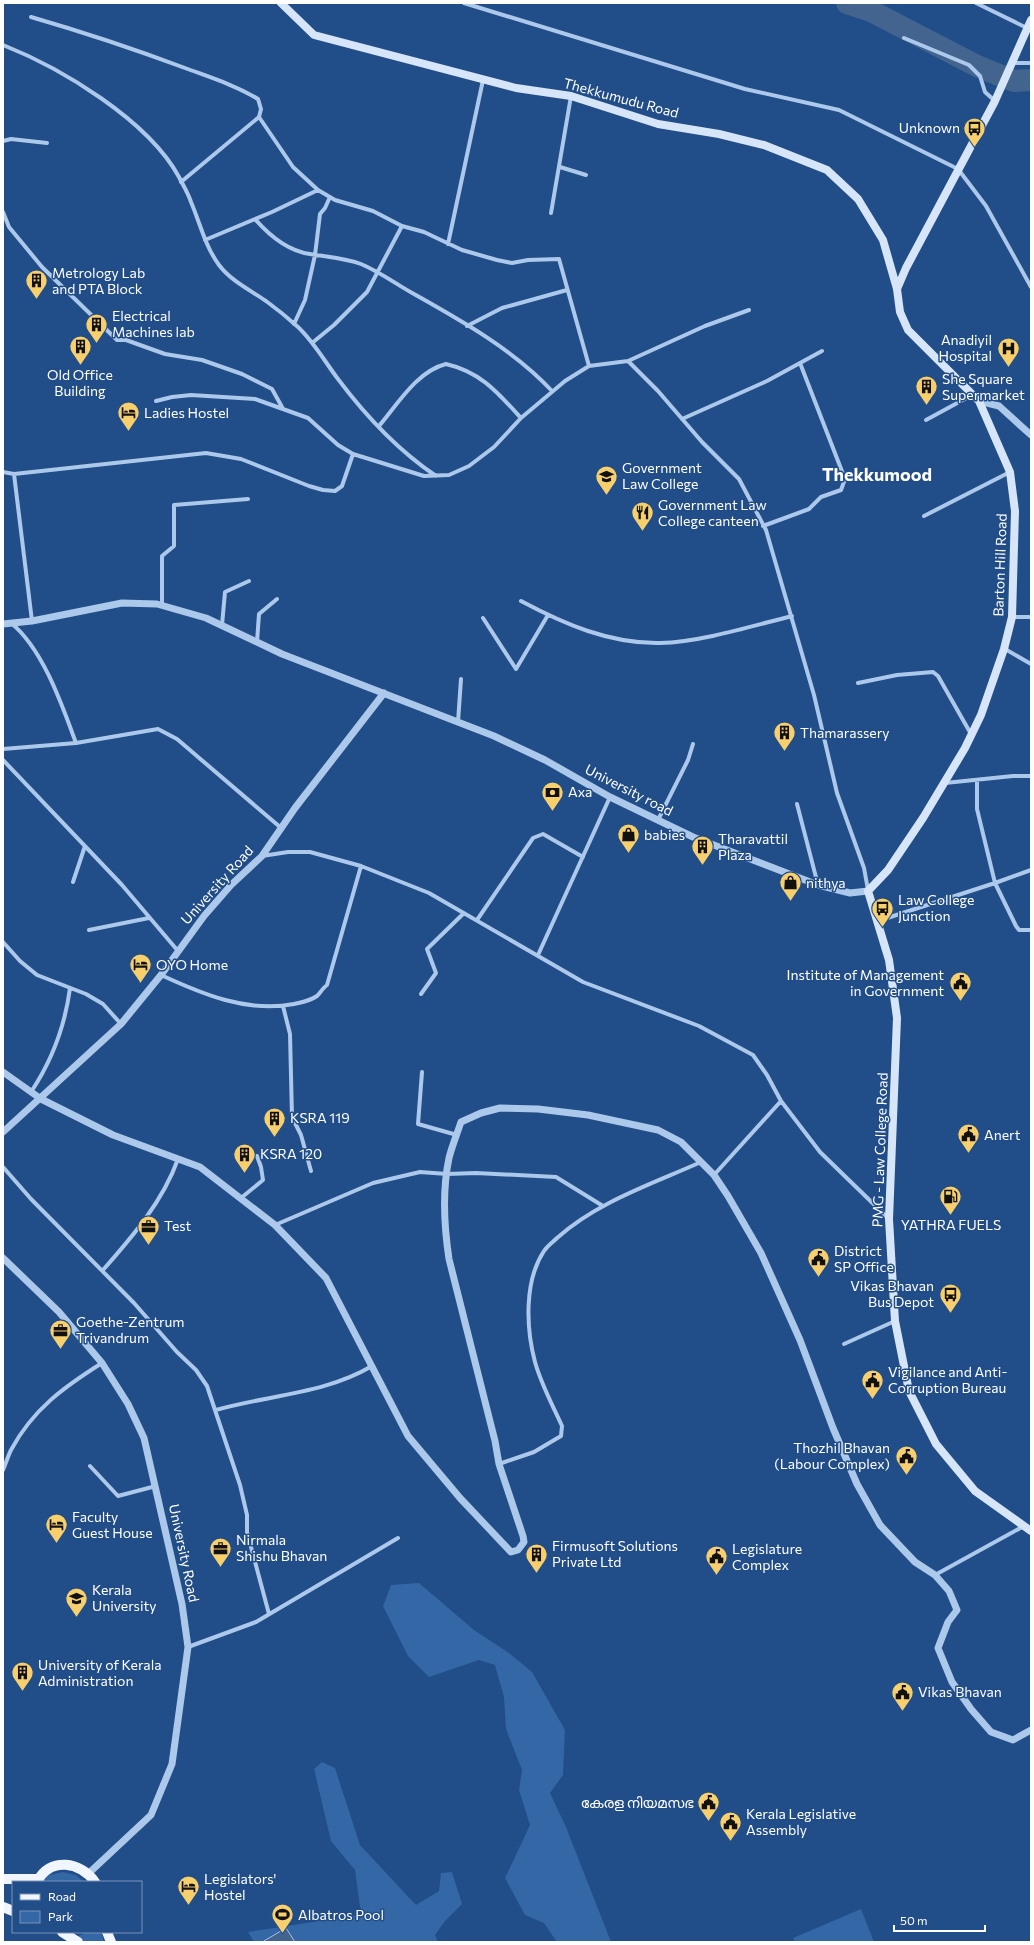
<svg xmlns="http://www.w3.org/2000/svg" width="1034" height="1945" viewBox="0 0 1034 1945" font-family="Commissioner,'Noto Sans Malayalam',sans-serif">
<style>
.green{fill:#3467a6}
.water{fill:#43648f;stroke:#9fc2ec}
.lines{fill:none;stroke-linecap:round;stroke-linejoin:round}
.river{stroke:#43648f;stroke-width:22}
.minor{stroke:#acc8ea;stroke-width:4}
.tertiary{stroke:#acc8ea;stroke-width:7}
.secondary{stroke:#d7e5f8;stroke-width:8}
.primary{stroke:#f0f5fe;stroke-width:10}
.labels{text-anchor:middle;stroke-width:3;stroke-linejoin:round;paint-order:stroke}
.street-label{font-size:14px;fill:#fff;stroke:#214d88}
.poi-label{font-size:14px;fill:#fff;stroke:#214d88;text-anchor:start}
.district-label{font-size:18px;font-weight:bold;fill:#fff;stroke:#214d88}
</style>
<rect width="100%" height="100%" fill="#214d88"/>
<path class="green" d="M419,1583l55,47 35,23 23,19 33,58 -2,45 -13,18 16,34 45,115h-54l-13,-19 -19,-8 -20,-37 25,-53 -11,-35 3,-20 -16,-41 -2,-32 -9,-32 -16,-5 -50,17 -21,-21 -25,-50 8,-21z
M322,1762l13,6 25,77 56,60 23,-14 2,-18 11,-1 10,32 -17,17 -10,14 3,7h-184l-6,-10 117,-18 -5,-7 -5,-37 -24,-29 -17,-72z
M63,1872l13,3 8,7h-42l7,-7z
M861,1909l13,33h-79l-2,-4z
M88,1932h13l3,10h-18l-10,-5z"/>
<path class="water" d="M286,1928l9,14h-30l-1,-1z"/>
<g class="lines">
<path class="river" d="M847,3l24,8 106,55 37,15 17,-1"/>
<path class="minor" d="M464,3l281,86 94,21 119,59 28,37 45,81
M976,3l51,25
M31,17c52,15 103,32 154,51 24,9 50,17 73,31l3,10 -2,8 -78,65
M904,38l65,27 11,11 5,16 10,9
M3,45c58,23 145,75 176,132 4,8 9,16 12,25 9,21 14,44 28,63 12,16 31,25 47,36 11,8 22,17 32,26 16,15 27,35 40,52 27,36 61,72 98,97
M1012,63h19
M259,117l34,50 25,23 17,10 38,11 29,15 22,6 38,18 35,10 15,3 16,-3 31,-1 30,107
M3,141l8,-2 36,4
M560,167l26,8
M3,212l6,15 33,40 75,73h9l39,14 37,6 40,14 30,15 10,18
M551,213l20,-117
M255,219c14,16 34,32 55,35 17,3 35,4 51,10 19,8 35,20 53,30 48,27 100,56 138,97
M205,240l67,-28 46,-22
M448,244l35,-164
M294,324l11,-24 10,-45 5,-41 5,-6 5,-11
M467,326l35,-18 65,-18
M312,343l22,-18 33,-33 35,-66
M628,361l77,-35 44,-16
M156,401l16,-4 19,-2 64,4 53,19 30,27 15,9 71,22 25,-1 20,-9 25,-19 27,-29 44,-37 24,-15 39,-5 30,30 44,51 37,37 27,51 48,165 23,98 27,75 4,22
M682,419l85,-38 55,-30
M926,420l46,-25
M379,426c18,-21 38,-55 67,-62 35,8 52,29 75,54
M3,472l11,2 18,147
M14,474l192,-21 35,6 68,27 14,4 12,1 7,-5 11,-32
M924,516l86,-44
M763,526l46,-17 12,-12 20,-7 4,-11 -45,-116
M521,601c43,23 89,43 139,42 41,-1 92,-17 132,-27
M162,606v-50l12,-10v-41l74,-6
M1012,617h19
M483,618l33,51 32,-54
M11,623c32,26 51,82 65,120
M222,625l3,-33 24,-11
M257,642l2,-28 18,-15
M1005,649l26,15
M858,683l39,-8 36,-3 5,4 33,58
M458,722l3,-43
M3,749l73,-6 82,-14 19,10 103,88
M3,760l119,125 56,66
M977,780v29l18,74 21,43 3,4h12
M945,783l68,-7h18
M797,804l21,81
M658,820l30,-60 5,-16
M262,856l26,-4h22l51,14 68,27 154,89 116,44 54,29 14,20 14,26 39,51 69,67
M73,882l12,-36
M477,920l56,-82 10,-4 40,23
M878,921l117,-38 36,-13
M89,930l60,-12
M3,942l17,19 17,14 49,19 17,10 18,20
M538,955l72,-158
M161,975c41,19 86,38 133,29 8,-2 16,-3 23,-8 3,-3 6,-8 10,-11l34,-119
M421,994l15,-21 -9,-24 37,-36
M283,1006l7,28 2,83 9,18 10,36
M422,1072l-4,52 39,11
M31,1092c22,-33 34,-66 39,-104
M3,1167l28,32 103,104 43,49 19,18 11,16 33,99 7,30v17l22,82
M714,1175l67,-74
M241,1198l22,-18 -2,-13 -4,-11
M275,1225l98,-42 47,-11 27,2 29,-1 80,4 47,29
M103,1270c30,-34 60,-69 75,-111
M844,1344l51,-23
M216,1410c52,-15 109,-16 156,-44
M499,1464l35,-12 27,-16 1,-10c-9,-20 -21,-42 -27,-64 -9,-34 -11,-81 9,-111 3,-5 9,-9 13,-13 40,-36 95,-54 144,-76
M90,1466l28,30 38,-10
M3,1470c3,-7 5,-14 8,-20 22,-41 53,-63 91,-87
M935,1575l89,-49
M188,1647l68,-25 142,-84"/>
<path class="tertiary" d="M979,401l20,5 32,29
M3,624l29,-3 90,-18 35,1 49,14 76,36 212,82 51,24 65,37 83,40 125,48 32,8 18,-2
M3,1072l38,27 72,36 87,32 75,58 51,53 82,158 52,62 51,54 7,-2 6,-8 -1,-6 -24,-72 -4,-23 -46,-182c-5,-33 -7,-68 0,-101 3,-12 8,-24 12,-36l20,-9 19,-5 38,1 50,6 70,15 23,12 33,33 14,21 33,57 39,87 33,88 24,56 23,41 35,37 20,13 14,16 8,19 -9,12 -10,26 14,34 19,27 20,23 22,8 18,-10
M3,1132l118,-108 40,-49 43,-59 27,-31 31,-29 33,-48 89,-115
M3,1258l56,54 43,51 26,41 16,34 38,166 6,43 -16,117 -21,51 -62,58"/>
<path class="secondary" d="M281,3l33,32 202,53 55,8 87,28 61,10 45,11 63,25 31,29 25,41 14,49 3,23 8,18 71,71 31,71 5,39 -3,106 -8,32 -23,66 -16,33 -42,70 -35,52 -20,21 21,69 8,58 -8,201 6,102 14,70 27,53 39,47 56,40
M897,289l9,-21 89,-167 36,-81"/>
<path class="primary" d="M3,1879h36
M37,1882c13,-26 44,-20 58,0
M3,1907l10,4
M62,1932l16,10
M107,1932l4,10"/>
</g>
<defs>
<symbol id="bus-pin" viewBox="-11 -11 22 30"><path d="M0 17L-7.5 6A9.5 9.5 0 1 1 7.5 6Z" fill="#f7d06d" stroke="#214d88"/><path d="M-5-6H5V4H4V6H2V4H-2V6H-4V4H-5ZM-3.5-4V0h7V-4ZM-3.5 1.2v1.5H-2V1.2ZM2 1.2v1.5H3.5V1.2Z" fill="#111"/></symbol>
<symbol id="building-pin" viewBox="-11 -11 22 30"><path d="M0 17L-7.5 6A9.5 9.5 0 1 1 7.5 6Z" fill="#f7d06d" stroke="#214d88"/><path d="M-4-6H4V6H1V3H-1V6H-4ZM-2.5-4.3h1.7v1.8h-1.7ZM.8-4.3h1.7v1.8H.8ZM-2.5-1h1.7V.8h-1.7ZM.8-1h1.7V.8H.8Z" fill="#111"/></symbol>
<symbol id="hospital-pin" viewBox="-11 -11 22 30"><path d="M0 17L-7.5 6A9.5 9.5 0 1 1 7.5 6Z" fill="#f7d06d" stroke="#214d88"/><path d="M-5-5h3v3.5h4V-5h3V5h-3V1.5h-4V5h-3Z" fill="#111"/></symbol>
<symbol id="hotel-pin" viewBox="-11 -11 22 30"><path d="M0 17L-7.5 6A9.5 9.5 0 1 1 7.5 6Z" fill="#f7d06d" stroke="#214d88"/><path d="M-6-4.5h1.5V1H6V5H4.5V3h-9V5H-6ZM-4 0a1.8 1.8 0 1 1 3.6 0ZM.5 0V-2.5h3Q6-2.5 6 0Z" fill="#111"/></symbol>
<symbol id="university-pin" viewBox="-11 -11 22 30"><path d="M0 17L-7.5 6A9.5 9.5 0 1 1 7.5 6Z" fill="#f7d06d" stroke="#214d88"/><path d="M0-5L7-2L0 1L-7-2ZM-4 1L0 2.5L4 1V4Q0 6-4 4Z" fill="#111"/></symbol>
<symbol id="restaurant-pin" viewBox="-11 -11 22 30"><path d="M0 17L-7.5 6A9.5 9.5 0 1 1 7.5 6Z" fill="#f7d06d" stroke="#214d88"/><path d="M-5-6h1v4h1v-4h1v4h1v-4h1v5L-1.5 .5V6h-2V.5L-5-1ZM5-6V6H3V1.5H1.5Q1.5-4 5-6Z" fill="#111"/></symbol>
<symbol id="bank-pin" viewBox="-11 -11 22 30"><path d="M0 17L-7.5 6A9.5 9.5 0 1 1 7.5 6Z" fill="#f7d06d" stroke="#214d88"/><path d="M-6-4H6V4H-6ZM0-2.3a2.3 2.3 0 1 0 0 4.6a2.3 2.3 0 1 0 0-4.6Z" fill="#111"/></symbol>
<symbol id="shop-pin" viewBox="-11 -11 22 30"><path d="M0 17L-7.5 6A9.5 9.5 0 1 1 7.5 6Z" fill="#f7d06d" stroke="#214d88"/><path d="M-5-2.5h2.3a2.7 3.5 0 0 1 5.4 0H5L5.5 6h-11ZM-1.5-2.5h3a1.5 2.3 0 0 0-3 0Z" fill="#111"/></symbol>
<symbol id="civic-pin" viewBox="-11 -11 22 30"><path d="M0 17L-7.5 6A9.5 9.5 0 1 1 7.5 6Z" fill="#f7d06d" stroke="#214d88"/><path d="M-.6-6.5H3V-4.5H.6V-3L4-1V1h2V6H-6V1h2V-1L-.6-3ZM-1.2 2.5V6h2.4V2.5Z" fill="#111"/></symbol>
<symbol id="fuel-pin" viewBox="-11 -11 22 30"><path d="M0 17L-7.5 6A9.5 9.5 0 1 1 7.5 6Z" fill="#f7d06d" stroke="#214d88"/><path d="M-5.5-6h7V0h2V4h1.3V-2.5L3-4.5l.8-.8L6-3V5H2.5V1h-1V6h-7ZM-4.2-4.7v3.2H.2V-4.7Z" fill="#111"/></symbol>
<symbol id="office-pin" viewBox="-11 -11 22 30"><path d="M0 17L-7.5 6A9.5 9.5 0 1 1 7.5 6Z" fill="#f7d06d" stroke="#214d88"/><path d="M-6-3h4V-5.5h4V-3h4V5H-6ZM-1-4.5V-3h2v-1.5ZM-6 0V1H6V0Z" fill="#111"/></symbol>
<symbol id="stadium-pin" viewBox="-11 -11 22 30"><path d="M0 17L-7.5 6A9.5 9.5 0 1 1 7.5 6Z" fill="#f7d06d" stroke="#214d88"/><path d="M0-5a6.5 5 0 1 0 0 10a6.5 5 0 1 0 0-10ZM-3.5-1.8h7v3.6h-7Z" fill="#111"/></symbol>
</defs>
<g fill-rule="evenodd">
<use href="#bus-pin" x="962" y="116" width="25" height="34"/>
<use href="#building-pin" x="24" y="268" width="25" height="34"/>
<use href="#building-pin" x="84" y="312" width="25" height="34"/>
<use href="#building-pin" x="68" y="334" width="25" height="34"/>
<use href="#hospital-pin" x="996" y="336" width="25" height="34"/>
<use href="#building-pin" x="914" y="374" width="25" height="34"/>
<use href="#hotel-pin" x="116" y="400" width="25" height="34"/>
<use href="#university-pin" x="594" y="464" width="25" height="34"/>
<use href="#restaurant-pin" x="630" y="500" width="25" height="34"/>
<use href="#building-pin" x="772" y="720" width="25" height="34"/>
<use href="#bank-pin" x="540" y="780" width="25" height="34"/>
<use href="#shop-pin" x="616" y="822" width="25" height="34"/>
<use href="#building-pin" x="690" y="834" width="25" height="34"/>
<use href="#shop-pin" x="778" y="870" width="25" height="34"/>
<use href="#bus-pin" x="870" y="896" width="25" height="34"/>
<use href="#hotel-pin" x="128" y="952" width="25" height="34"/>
<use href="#civic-pin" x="948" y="970" width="25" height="34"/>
<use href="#building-pin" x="262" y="1106" width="25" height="34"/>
<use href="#civic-pin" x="956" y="1122" width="25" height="34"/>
<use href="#building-pin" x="232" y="1142" width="25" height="34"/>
<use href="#fuel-pin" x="938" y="1184" width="25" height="34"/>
<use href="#office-pin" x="136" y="1214" width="25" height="34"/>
<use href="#civic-pin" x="806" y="1246" width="25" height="34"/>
<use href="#bus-pin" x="938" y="1282" width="25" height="34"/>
<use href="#office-pin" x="48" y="1318" width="25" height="34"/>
<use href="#civic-pin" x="860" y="1368" width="25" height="34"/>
<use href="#civic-pin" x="894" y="1444" width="25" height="34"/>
<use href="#hotel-pin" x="44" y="1512" width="25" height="34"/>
<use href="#office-pin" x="208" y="1536" width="25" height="34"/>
<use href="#building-pin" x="524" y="1542" width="25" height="34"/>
<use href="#civic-pin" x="704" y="1544" width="25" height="34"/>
<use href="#university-pin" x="64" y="1586" width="25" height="34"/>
<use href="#building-pin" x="10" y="1660" width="25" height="34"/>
<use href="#civic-pin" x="890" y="1680" width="25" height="34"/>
<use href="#civic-pin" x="696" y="1790" width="25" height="34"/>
<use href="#civic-pin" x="718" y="1810" width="25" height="34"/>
<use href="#hotel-pin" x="176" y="1874" width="25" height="34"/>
<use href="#stadium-pin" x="270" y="1902" width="25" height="34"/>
</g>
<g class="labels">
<g class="street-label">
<text transform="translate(621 98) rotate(15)" y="5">Thekkumudu Road</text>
<text transform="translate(1000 565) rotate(-88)" y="5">Barton Hill Road</text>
<text transform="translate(629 790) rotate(27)" y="5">University road</text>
<text transform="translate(217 885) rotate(-48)" y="5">University Road</text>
<text transform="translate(880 1150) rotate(-88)" y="5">PMG - Law College Road</text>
<text transform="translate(184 1553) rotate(78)" y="5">University Road</text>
</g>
<g class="poi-label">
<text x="960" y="133" text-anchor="end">Unknown</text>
<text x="52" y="278">Metrology Lab<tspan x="52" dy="16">and PTA Block</tspan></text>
<text x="112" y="321">Electrical<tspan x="112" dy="16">Machines lab</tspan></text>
<text x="992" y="345" text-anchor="end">Anadiyil<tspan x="992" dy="16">Hospital</tspan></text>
<text x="80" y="380" text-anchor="middle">Old Office<tspan x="80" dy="16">Building</tspan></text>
<text x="942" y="384">She Square<tspan x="942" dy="16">Supermarket</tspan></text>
<text x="144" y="418">Ladies Hostel</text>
<text x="622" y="473">Government<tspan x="622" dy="16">Law College</tspan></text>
<text x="658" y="510">Government Law<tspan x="658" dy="16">College canteen</tspan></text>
<text x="800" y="738">Thamarassery</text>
<text x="568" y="797">Axa</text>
<text x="644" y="840">babies</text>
<text x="718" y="844">Tharavattil<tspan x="718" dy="16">Plaza</tspan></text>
<text x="806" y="888">nithya</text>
<text x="898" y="905">Law College<tspan x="898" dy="16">Junction</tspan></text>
<text x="156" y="970">OYO Home</text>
<text x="944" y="980" text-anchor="end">Institute of Management<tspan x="944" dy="16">in Government</tspan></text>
<text x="290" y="1123">KSRA 119</text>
<text x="984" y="1140">Anert</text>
<text x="260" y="1159">KSRA 120</text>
<text x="951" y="1230" text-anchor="middle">YATHRA FUELS</text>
<text x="164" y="1231">Test</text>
<text x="834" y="1256">District<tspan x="834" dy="16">SP Office</tspan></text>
<text x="934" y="1291" text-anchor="end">Vikas Bhavan<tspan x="934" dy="16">Bus Depot</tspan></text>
<text x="76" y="1327">Goethe-Zentrum<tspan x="76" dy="16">Trivandrum</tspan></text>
<text x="888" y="1377">Vigilance and Anti-<tspan x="888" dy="16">Corruption Bureau</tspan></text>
<text x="890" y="1453" text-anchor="end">Thozhil Bhavan<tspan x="890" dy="16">(Labour Complex)</tspan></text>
<text x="72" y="1522">Faculty<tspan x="72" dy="16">Guest House</tspan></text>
<text x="236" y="1545">Nirmala<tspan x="236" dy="16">Shishu Bhavan</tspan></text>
<text x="552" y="1551">Firmusoft Solutions<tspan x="552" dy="16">Private Ltd</tspan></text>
<text x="732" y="1554">Legislature<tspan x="732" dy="16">Complex</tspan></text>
<text x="92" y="1595">Kerala<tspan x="92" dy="16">University</tspan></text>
<text x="38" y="1670">University of Kerala<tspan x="38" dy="16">Administration</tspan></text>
<text x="918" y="1697">Vikas Bhavan</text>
<text x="694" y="1808" text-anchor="end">കേരള നിയമസഭ</text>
<text x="746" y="1819">Kerala Legislative<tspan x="746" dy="16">Assembly</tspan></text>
<text x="204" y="1884">Legislators'<tspan x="204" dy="16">Hostel</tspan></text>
<text x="298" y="1920">Albatros Pool</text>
</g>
<g class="district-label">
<text x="877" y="481">Thekkumood</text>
</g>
</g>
<rect width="1034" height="1945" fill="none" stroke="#ffffff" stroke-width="8"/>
<rect x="12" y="1881" width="130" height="52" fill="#214d88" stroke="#7a94b8"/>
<rect x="20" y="1894" width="20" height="6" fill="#f0f5fe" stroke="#7a94b8"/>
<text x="48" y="1901" font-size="12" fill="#ffffff">Road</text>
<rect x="20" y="1911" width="20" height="12" fill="#3467a6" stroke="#7a94b8"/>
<text x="48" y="1921" font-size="12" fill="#ffffff">Park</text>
<path d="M894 1925v6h91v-6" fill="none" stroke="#ffffff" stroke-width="2"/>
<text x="900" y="1925" font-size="12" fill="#ffffff" stroke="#214d88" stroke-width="3" paint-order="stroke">50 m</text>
</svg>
